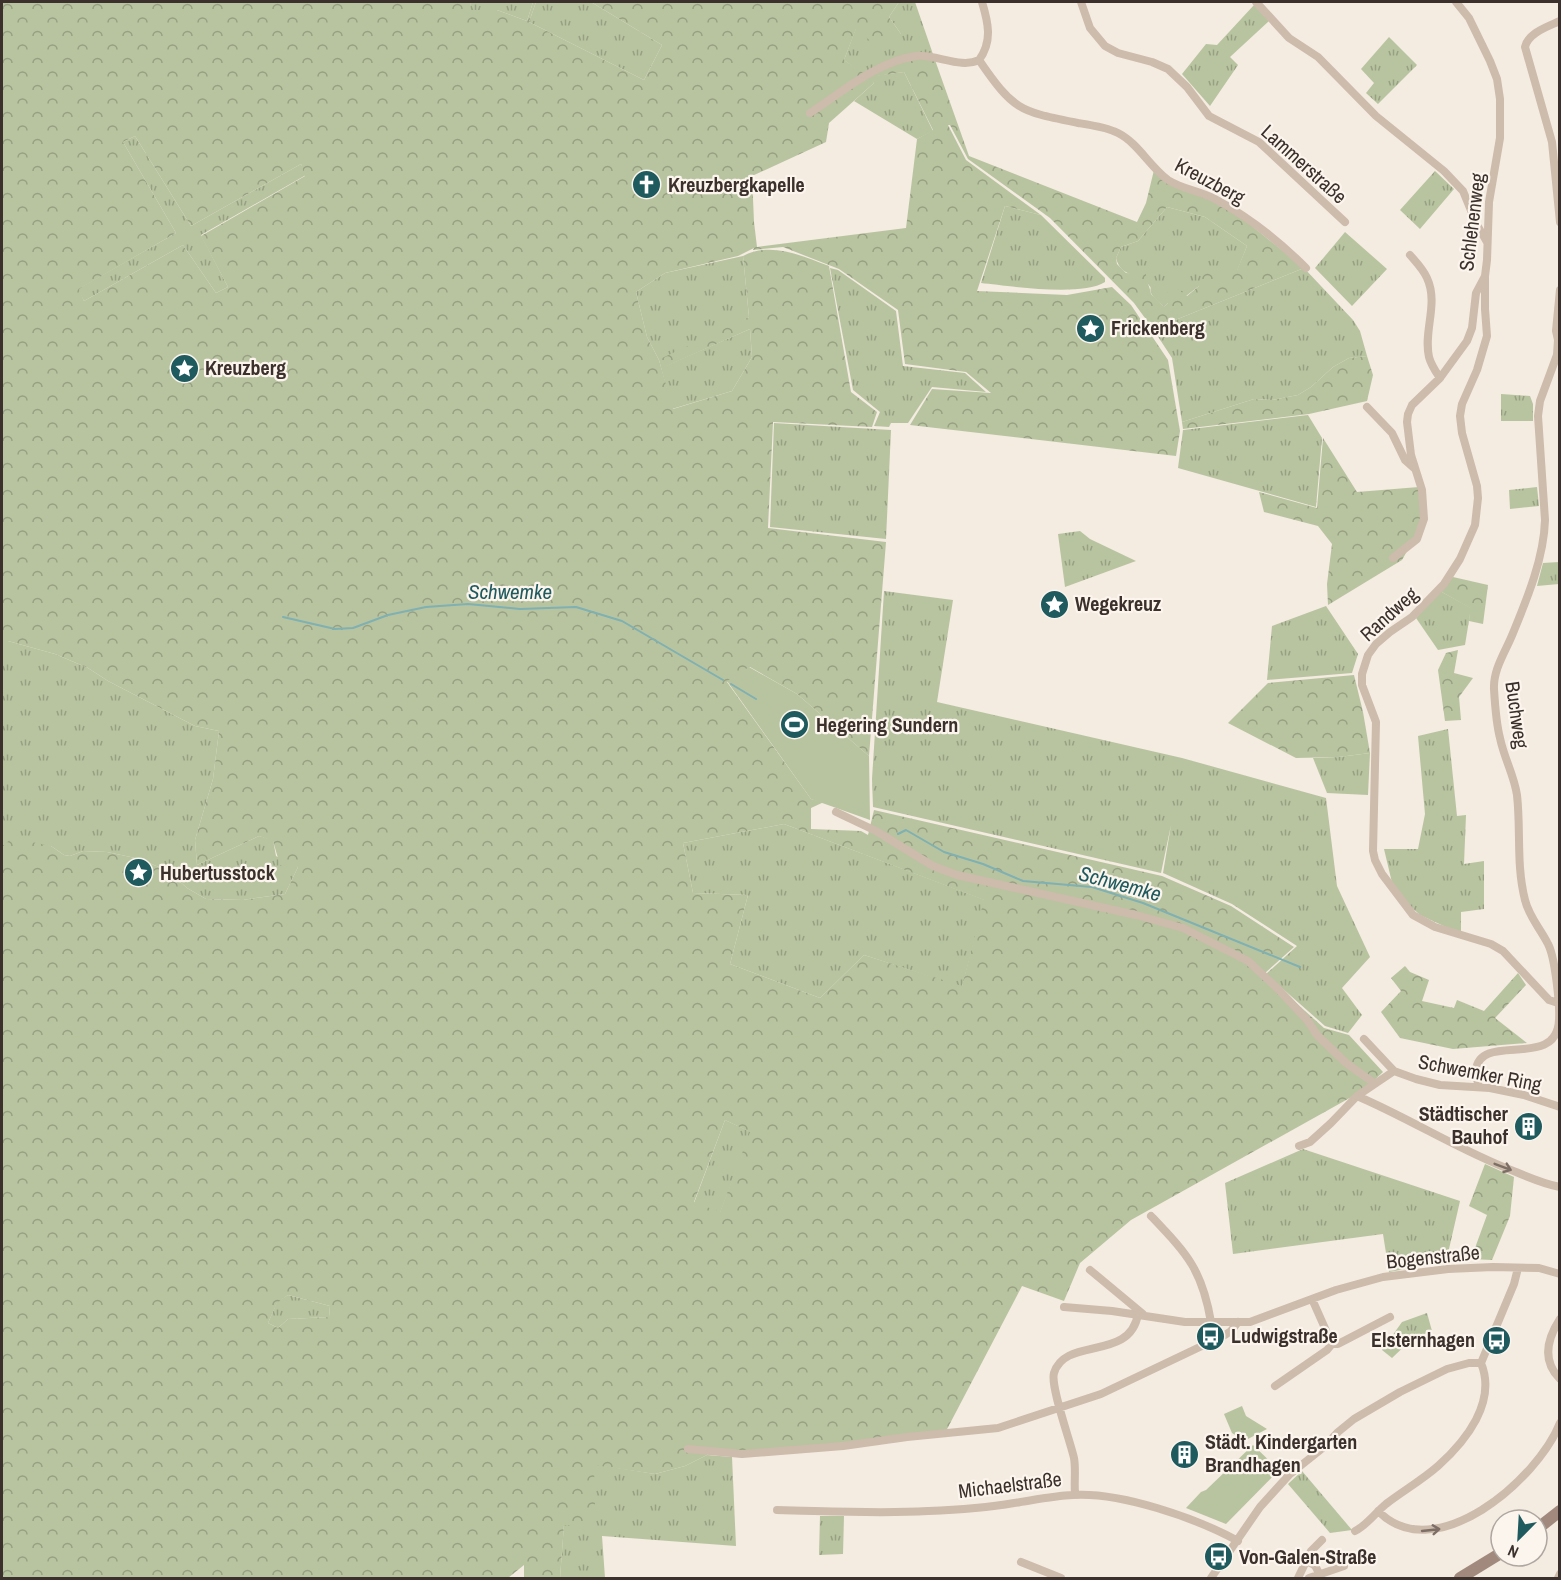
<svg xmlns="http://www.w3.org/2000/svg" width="1561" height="1580" viewBox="0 0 1561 1580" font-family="'Archivo Narrow',sans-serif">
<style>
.grass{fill:url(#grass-tufts)}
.forest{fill:url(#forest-crowns);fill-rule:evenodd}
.green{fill:#b8c4a0}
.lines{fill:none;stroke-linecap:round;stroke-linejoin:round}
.stream{stroke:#7fb0b2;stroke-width:2}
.street{stroke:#cdbbac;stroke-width:8}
.secondary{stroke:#a18a7d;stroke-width:12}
.oneway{stroke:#7d6f65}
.labels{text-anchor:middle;stroke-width:4.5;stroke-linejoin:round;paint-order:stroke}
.street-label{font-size:20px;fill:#3b302b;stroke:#fbf5ee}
.poi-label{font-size:20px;font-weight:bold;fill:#3b302b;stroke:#fbf5ee;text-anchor:start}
.water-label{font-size:21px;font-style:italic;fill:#1f5a5e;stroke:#fbf5ee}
</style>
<defs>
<pattern id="grass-tufts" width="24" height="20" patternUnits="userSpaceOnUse" patternTransform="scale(1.5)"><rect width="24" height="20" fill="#b8c4a0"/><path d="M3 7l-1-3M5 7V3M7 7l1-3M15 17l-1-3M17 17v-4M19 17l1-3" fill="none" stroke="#97a083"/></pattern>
<pattern id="forest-crowns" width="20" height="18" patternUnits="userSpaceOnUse" patternTransform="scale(1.5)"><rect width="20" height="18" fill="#b8c4a0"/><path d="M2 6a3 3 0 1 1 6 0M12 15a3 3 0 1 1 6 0" fill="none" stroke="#97a083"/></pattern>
</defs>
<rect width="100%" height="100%" fill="#f4ebe1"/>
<path class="grass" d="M471,2h62l-6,19 -30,-11h-28z
M536,2h55l71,43 -18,35 -115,-58z
M899,2h16l20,58 -63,16 32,-4 29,59 -16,8 -63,-38 20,-18 -30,-23 12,-32 45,6 -12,-17z
M1254,5l15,16 -39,36 8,8 -28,41 -28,-32 24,-30 11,1z
M1389,37l28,28 -39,39 -12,-11 8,-10 -13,-14z
M135,136l56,90 110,-62 5,11 -105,60 27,52 -12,6 -33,-48 -99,56 -6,-12 98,-56 -53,-91z
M1435,171l19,18 -34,40 -20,-19z
M1005,206l36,9 64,63v4c-24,15 -95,4 -124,1z
M1167,207l38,10 42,29 -10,25 -38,15 -13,10 -18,7 -4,4c-4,-4 -11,-9 -13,-14 -2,-7 2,-3 -3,-9 -11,-12 -27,-6 -32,-26l5,-11 17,-6z
M1345,232l42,37 -35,37 -37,-38z
M743,256l6,61 -86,50 87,-38 2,28 -20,34 -60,18 -13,-49 -12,-23 -11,-45 29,-19z
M830,268l8,2 58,41 7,55 62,7 21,19 -54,-5 -24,36h-17l-2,4 -15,-1 6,-14 -27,-22z
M1304,268l49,52 7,11 7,25 -18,2 -16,9 -22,20 -13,8 -26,5 -18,-1 -72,23 -10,-64 -19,-29z
M1501,394l29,2 3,8v17h-32z
M1308,415l14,23 -6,69 -138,-39 5,-38z
M774,423l117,7 -5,109 -116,-12z
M1537,487l2,19 -29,3 -1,-19z
M1080,531l10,8 46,22 -71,26 -7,-53z
M1559,562v22l-22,2 6,-23z
M884,591l69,9 -16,102 245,56 144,40 11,88 33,71 -28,31 20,27 -14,18 -23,-7 -59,-52 31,-28 -65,-42 -69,-31 8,-48 -10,48 -288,-66 -1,-28z
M1440,591l31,17 -6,37 -27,5 -22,-32z
M1326,606l32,48 -6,19 -85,7 5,-54z
M2,641h6l47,13 33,14 20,13 87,45 24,5 -6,48 -18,61 2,25 62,-29 14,4 3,16 22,11 -13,27 -43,6 -36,-1 -19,-11 -19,-17 -28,-12 -33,-7 -24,-1 -13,5 -6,-1 -13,-9 -49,-1z
M1448,729l9,87 9,-1 -2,49 20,-3v48l-23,3v22l-41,-19 -26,-24 -10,-42h34l7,-35 -7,-78z
M1370,753l-2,42 -41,-2 -14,-35 26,-1z
M784,824l201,76 -23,87 -98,-32 -44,43 -90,-34 18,-69 -55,-2 -10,-50z
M725,1120l26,12 -31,81 -26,-10z
M1303,1149l157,52 -14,61 -57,10 -6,-38 -150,20 -8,-71z
M288,1295l42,11 -1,11 -41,2 -10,9 -10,-5 9,-21z
M1427,1313l5,18 -20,8 -20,19 -10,-8 20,-28z
M707,1455l25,2 4,89 -134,-10 3,42h-45l4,-54 30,-19 -1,-41 62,10 30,-8z
M1302,1471l50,59 -22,3 -42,-49z
M820,1516h24l-1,38 -24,1z"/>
<path class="forest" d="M2,2h469l-1,8h27l30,11 6,-19h3l-7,20 115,58 18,-35 -71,-43h308l-10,15 12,17 -27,10 -18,-15 -12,31 25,17 39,-17h27l34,96 168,66 9,-19 8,-33 78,40 72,58 -151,61 -19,-26 -84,-85 -82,-59 -18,-34h-2l18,35 75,55 -36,-9 -28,85 90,4 45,-8 19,18 37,55 12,71 -4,25 -266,-31 22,-36 59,4 -25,-21 -61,-8 -7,-54 -59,-41 -56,-22 -30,3 1,-2 -16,8 -73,17 -29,19 11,45 12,23 14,49 59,-18 20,-34 -2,-28 -88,39 -2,-9 89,-42 -6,-61c28,-15 59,0 86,10l22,126 26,20 -5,15 -99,-5 -5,106 118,14 -17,214 -72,-62 -47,-27 -23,15 84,117 13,3 -13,6v21l50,2 7,4 6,-25 288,66 69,30 63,41 -30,27 60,54 25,7 34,37 -19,18 -233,130 -51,43 -16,38 -42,-15 -77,147 -202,19 -35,-3 -1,6 -22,11 -30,8 -61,-9 1,40 -15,20h-16l-4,53h-36v-13l-16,13h-506v-733h2l8,-7 39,8 13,9 6,1 13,-5 24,1 33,7 28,12 19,17 19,11 36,1 43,-6 13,-27 -18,-2 -7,-24 -14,-5 -62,29 -2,-25 18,-61 6,-48 -24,-5 -87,-45 -20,-13 -33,-14 -47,-13h-6zM904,72l29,58 -16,9 -11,89 -149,19 -3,-25 -2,-46 74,-34 3,-19 45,-40 -4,-6zM135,136l56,90 110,-62 4,12 -104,60 27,51 -12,6 -33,-48 -99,56 -5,-12 97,-56 -53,-91zM1167,207l38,10 42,29 -10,24 -26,-3 -10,11 -2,8 -12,10 -11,-8 -9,5 1,10 -4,4 -13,-13c-1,-8 -5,-12 -5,-20l-20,-1 -9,-9 -1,-6 5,-11 17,-6zM784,824l200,76 -22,86 -98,-31 -44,43 -90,-34 18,-69 -55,-2 -10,-50zM725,1120l25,12 -30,80 -26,-10zM288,1295l42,11 -1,11 -41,2 -10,9 -10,-5 9,-20z
M1367,356l6,19 -6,26 -58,13 -126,15 -1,-7 72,-23 18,1 26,-5 13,-8 22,-20 16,-9z
M1323,438l34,54 62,-5 5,26 -5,17 -17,30 -74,45 -1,-21 5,-40 -14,-18 -54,-14 -5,-20 58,16z
M1453,577l35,8 -5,39 -14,-3 1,-13 -30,-17z
M1458,650l-4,23 19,5 -14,19 2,23 -16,1 -7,-51 8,-17z
M1354,675l9,37 7,41 -31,4 -43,1 -68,-35 40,-40z
M1405,966l5,6 19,8 -7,21 32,7 3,-8 27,11 34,-38 8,12 -31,33 32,25 -74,6 -53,-11 -19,-26 20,-21 -10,-13z
M1485,1164l29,13 -4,39 -18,44 -21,-1 16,-44 -18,-9z"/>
<path class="green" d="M749,667l48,27 72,62 1,64 -59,-21 -84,-118z
M1242,1406l4,10 21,13 -23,12 -12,-8 -8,-19z
M1253,1445l26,25 -53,54 -40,-16 15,-16 5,-2z"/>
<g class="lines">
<path class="stream" d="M283,617l52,12 18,-1 35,-13 38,-8 42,-3 52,5 56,-2 46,14 101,59
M731,684l25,15
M898,834l8,-4 38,22 39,12 40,17 69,6 51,16 157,64"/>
<path class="street" d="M1081,2l9,26 15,18 13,7 34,9 16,7 19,18 22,29 50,26 86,80
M1256,2l33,36 29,19 58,59 68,55 19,20 14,34 10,17
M1560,21c-13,6 -32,12 -35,26l27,95 8,80
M979,60c35,51 40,51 99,63 13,2 28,4 40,10 20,10 32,34 50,47 14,9 32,11 47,19 34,18 64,42 91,69
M810,113c31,-20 68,-52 106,-57 20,-2 45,13 63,4 14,-19 9,-38 3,-58
M1410,255c6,7 13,14 17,23 12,26 -4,53 2,79 2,8 7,15 11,21
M1485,276v33l2,27 -10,34 -15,34 -2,12 2,17 15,53 1,12 -3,27 -15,34 -16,25 -32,33 -22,15 -14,12 -8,11 -6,19v11l14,37 -3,129 2,9 7,14 31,41 22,12 56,17 12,7 46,49 9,3
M1367,407l25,26 13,27 9,8
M1393,558l24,-19 7,-20 -2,-29 -11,-35 -4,-33 1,-8 4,-9 28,-27 27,-37 5,-13 4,-35 9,-17 2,-16 2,-58 11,-64v-39l-3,-20 -7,-18 -21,-43 -13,-16
M836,812l40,19 57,35 24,9 179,40 47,13 65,33 30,28 30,32 9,14 29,28 28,20
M1364,1039l30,32 22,8 24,6 50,3 34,7 36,12
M1479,1087c-1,-5 -4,-12 -3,-17 4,-39 81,1 83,-50 1,-16 -4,-63 -11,-76 -8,-16 -19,-27 -23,-44 -9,-35 -4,-70 -8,-105 -3,-20 -13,-37 -17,-57 -4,-15 -5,-33 -6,-49 -1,-20 12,-38 19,-56 14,-34 31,-75 32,-113l-7,-104 2,-15 17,-46 1,-15 -2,-9 4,-41
M1357,1096c54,23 103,55 159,76 14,6 28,12 44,15
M1299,1146l11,-4 21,-19 26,-27 37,-25
M1151,1216c36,38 51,53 60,106
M1090,1270l53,44
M1312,1299l20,45
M1064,1307l48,4 73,11h65l86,-32 47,-13 65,-8 45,-2 46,1 21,6
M1560,1319c-13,20 -18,42 0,60
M1275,1386l52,-36 5,-6h6l52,-27
M688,1449l54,5 101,-8 64,-9 91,-9 103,-34 124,-59 6,-4 7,-9
M1075,1494c-1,-12 1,-25 -1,-36 -4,-18 -24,-72 -20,-85 11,-37 76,-11 84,-59
M777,1510c50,1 101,4 151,1 28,-1 58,-3 86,-8 20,-3 39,-7 59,-8 48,-3 123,23 165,46
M1378,1511c57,58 160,-32 182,-88
M1355,1531c12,-6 20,-18 31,-27 17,-13 36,-24 52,-38 28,-25 59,-64 43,-103
M1305,1561c9,2 11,5 14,13
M1021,1562l40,16
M1211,1578l49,-71 29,-32 35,-28 14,-15 16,-13 46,-27 47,-23 22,-6h12l33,-79 4,-16
M1298,1578l13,-27 11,-11
M1309,1578l35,-12
M1558,1578l2,-4"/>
<path class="secondary" d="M1537,1529l23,-18
M1460,1578l41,-25"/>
</g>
<defs><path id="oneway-shaft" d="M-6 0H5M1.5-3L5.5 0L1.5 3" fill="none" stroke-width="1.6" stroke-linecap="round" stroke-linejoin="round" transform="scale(1.5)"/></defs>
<g class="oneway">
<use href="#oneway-shaft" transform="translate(1503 1167) rotate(21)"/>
<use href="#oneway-shaft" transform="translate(1431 1530) rotate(-6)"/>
</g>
<defs>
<symbol id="church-disc" viewBox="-11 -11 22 22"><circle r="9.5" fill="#1f5a5e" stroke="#fbf5ee"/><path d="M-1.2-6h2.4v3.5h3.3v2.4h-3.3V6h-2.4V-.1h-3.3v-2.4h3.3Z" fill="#fff"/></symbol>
<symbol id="sight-disc" viewBox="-11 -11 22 22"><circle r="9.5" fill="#1f5a5e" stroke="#fbf5ee"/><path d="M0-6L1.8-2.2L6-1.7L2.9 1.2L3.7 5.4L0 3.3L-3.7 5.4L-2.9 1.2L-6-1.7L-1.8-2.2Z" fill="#fff"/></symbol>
<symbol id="stadium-disc" viewBox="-11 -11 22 22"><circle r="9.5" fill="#1f5a5e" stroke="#fbf5ee"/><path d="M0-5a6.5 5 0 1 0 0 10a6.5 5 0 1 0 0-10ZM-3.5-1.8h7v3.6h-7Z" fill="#fff"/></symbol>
<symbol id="building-disc" viewBox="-11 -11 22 22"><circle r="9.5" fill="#1f5a5e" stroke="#fbf5ee"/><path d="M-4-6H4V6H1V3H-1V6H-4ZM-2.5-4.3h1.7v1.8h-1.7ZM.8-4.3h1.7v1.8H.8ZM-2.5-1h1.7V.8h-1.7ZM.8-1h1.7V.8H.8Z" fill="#fff"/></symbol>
<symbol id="bus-disc" viewBox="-11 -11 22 22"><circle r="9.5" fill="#1f5a5e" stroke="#fbf5ee"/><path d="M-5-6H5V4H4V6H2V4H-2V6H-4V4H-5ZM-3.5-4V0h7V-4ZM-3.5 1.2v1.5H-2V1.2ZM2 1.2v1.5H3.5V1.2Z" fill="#fff"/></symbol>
</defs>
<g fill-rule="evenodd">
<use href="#church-disc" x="630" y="168" width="33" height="33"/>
<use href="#sight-disc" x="1074" y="312" width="33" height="33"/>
<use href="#sight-disc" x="168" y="352" width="33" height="33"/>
<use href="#sight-disc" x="1038" y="588" width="33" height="33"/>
<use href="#stadium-disc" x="778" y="708" width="33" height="33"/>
<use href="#sight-disc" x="122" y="856" width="33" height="33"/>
<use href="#building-disc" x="1512" y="1110" width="33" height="33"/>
<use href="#bus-disc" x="1194" y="1320" width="33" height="33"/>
<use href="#bus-disc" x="1480" y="1324" width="33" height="33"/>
<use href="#building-disc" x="1168" y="1438" width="33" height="33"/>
<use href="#bus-disc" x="1202" y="1540" width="33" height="33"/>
</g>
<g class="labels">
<g class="street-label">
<text transform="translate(1304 164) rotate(42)" y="7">Lammerstraße</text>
<text transform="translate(1210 181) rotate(28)" y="7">Kreuzberg</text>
<text transform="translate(1472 222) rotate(-83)" y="7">Schlehenweg</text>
<text transform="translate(1389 614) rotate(-42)" y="7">Randweg</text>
<text transform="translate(1517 715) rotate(82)" y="7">Buchweg</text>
<text transform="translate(1480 1073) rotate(11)" y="7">Schwemker Ring</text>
<text transform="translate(1433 1257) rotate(-6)" y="7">Bogenstraße</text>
<text transform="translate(1010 1485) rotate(-7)" y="7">Michaelstraße</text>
</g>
<g class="poi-label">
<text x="668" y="192">Kreuzbergkapelle</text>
<text x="1111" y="335">Frickenberg</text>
<text x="205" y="375">Kreuzberg</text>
<text x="1075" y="611">Wegekreuz</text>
<text x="816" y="732">Hegering Sundern</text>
<text x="160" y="880">Hubertusstock</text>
<text x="1508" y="1121" text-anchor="end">Städtischer<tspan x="1508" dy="23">Bauhof</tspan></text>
<text x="1231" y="1343">Ludwigstraße</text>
<text x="1475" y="1347" text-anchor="end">Elsternhagen</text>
<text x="1205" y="1449">Städt. Kindergarten<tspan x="1205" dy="23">Brandhagen</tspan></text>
<text x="1239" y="1564">Von-Galen-Straße</text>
</g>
<g class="water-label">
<text x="510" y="599">Schwemke</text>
<text transform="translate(1120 884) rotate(15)" y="7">Schwemke</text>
</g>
</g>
<rect width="1561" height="1580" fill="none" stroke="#3b302b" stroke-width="6"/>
<g transform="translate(1519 1538) rotate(204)"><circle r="28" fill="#fbf5ee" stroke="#aea6a0" stroke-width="1.5"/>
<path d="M0-4.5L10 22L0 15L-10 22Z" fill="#1f5a5e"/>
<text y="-9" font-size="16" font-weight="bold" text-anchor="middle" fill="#3b302b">N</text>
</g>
</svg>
